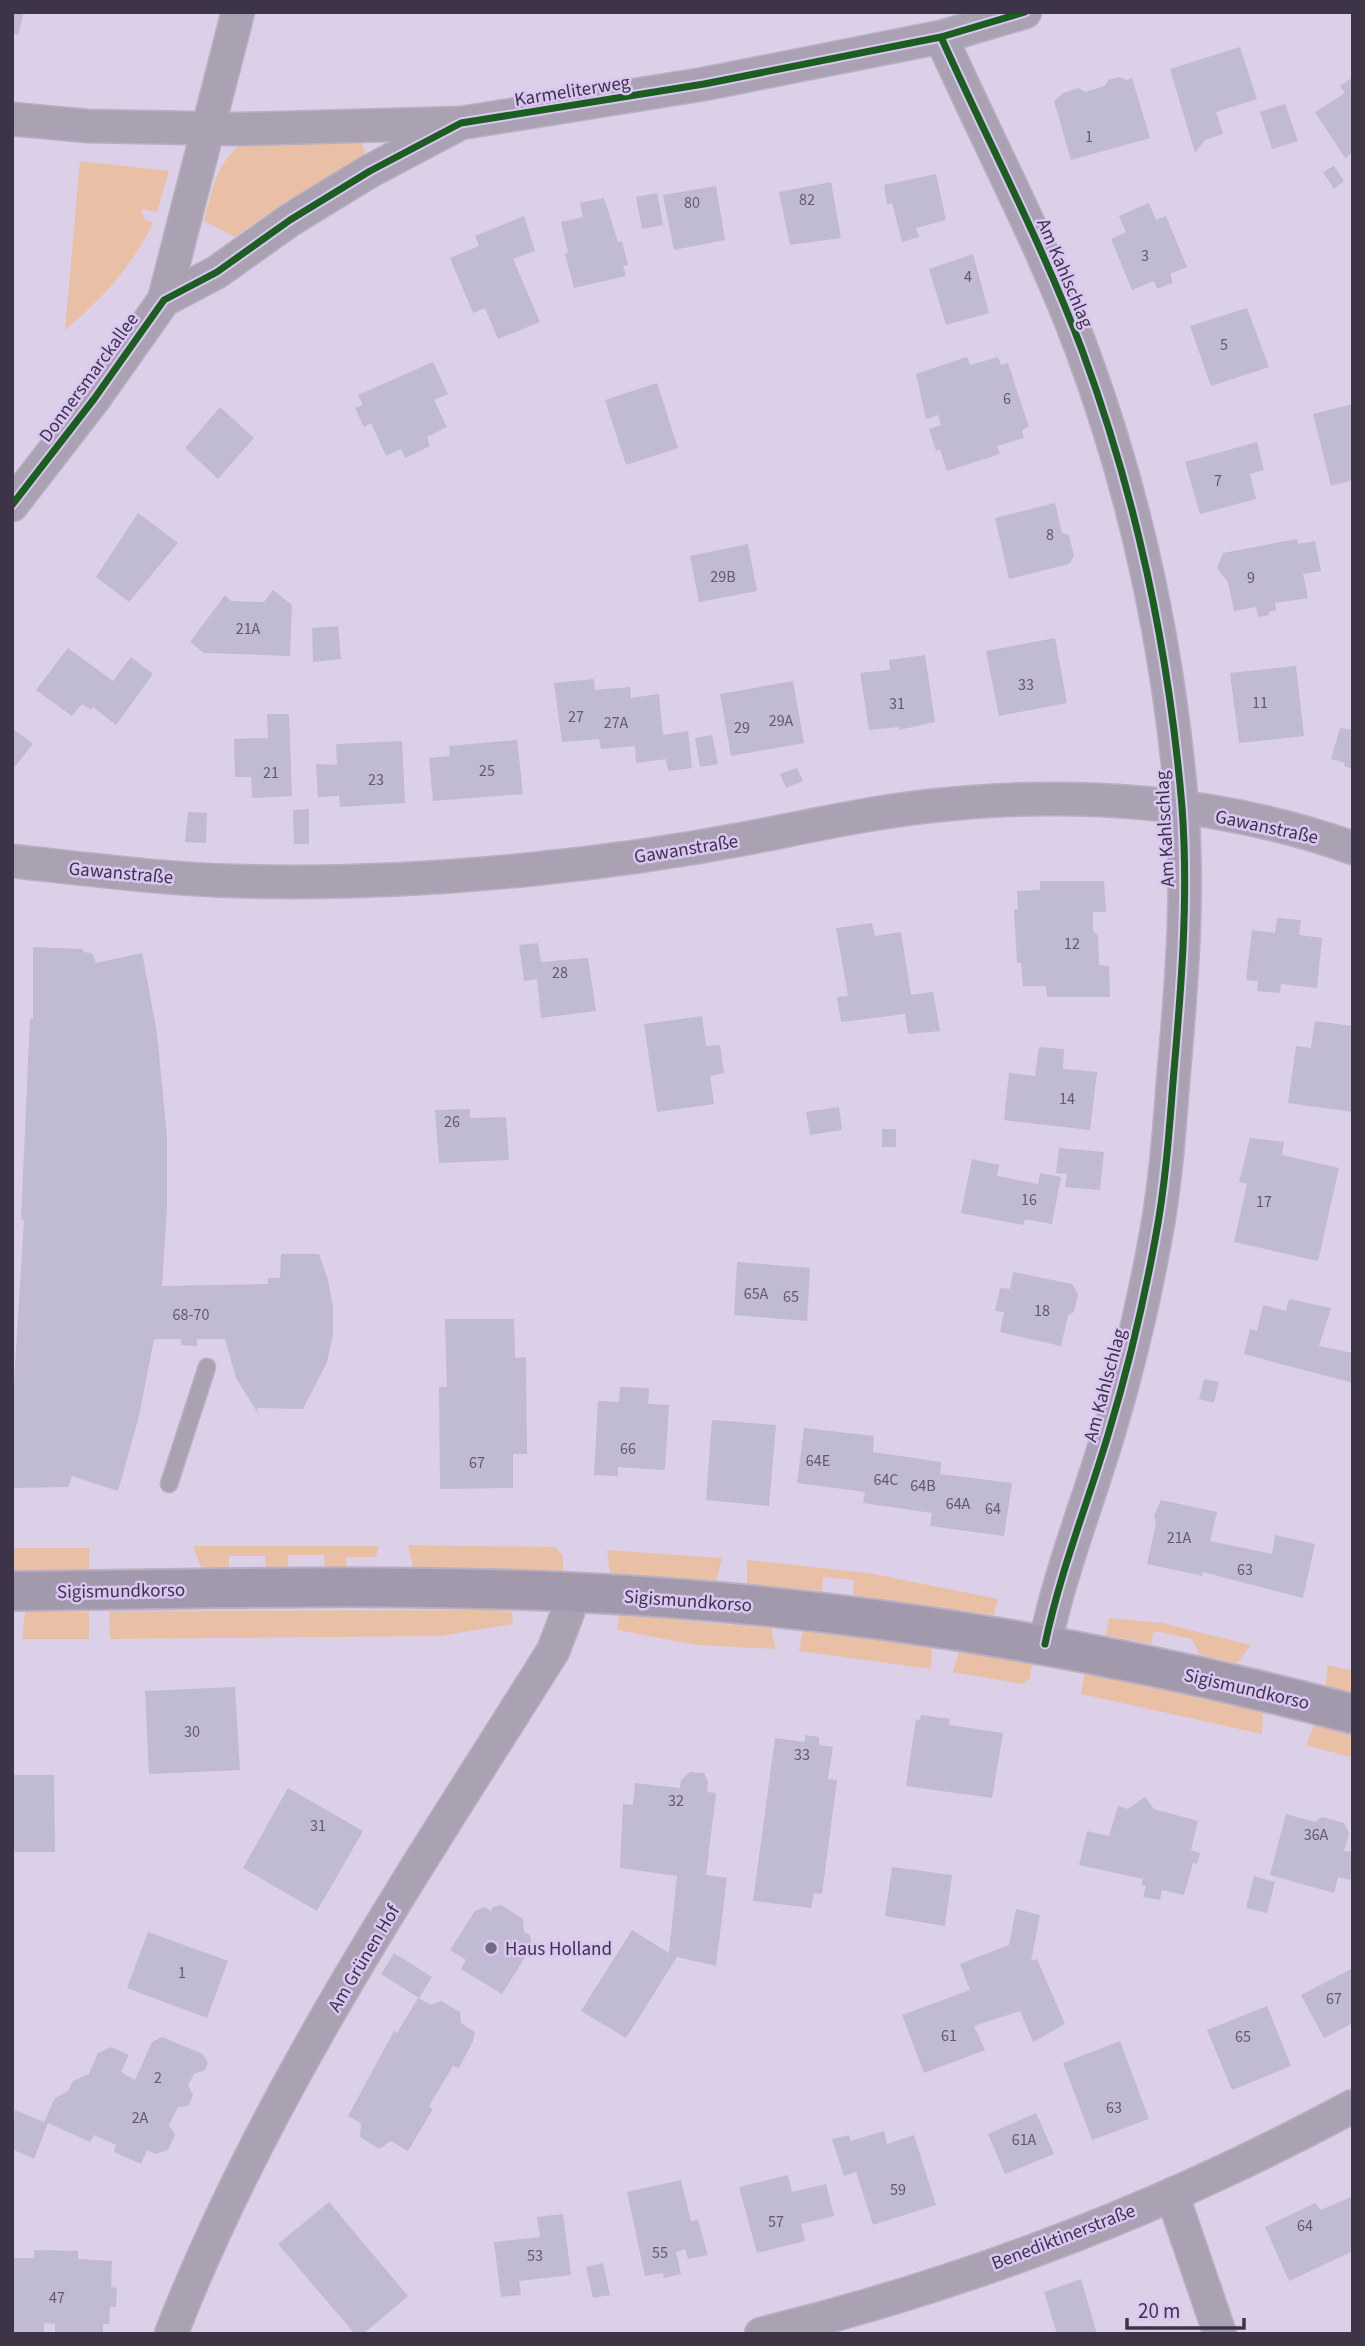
<svg xmlns="http://www.w3.org/2000/svg" width="1365" height="2346" viewBox="0 0 1365 2346" font-family="'Source Sans 3',sans-serif">
<style>
.green{fill:#e9c0a6}
.building{fill:#c0bad2}
.lines{fill:none;stroke-linecap:round;stroke-linejoin:round}
.lane-casing{stroke:#b8afc3;stroke-width:19}
.street-casing{stroke:#b8afc3;stroke-width:35}
.secondary-casing{stroke:#b8afc3;stroke-width:42}
.lane{stroke:#aaa2b3;stroke-width:16}
.street{stroke:#aaa2b3;stroke-width:32}
.secondary{stroke:#a299ac;stroke-width:38}
.cycleway-casing{stroke:#dac5f3;stroke-width:11}
.cycleway{stroke:#1b5e20;stroke-width:7}
.poi-dot{fill:#746b7f;stroke:#dac5f3;stroke-width:2.5}
.labels{text-anchor:middle;stroke-width:5;stroke-linejoin:round;paint-order:stroke}
.number-label{font-size:16px;fill:#62596e}
.street-label{font-size:19px;fill:#3d3447;stroke:#dac5f3}
.poi-label{font-size:19px;fill:#3d3447;stroke:#dac5f3;text-anchor:start}
</style>
<rect width="100%" height="100%" fill="#dbd0e8"/>
<path class="green" d="M352,139l9,4 4,8 -3,9 -75,41 -52,36 -31,-16c8,-29 11,-56 35,-75z
M80,161l89,10 -12,41 -16,-3 4,11 8,2c-20,44 -51,77 -88,108z
M408,1545l147,2 8,9v15l-150,-3z
M193,1546h186l-3,11h-30l1,12h-22l-1,-14h-36v15l-22,-1 -1,-13h-36v13l-27,1z
M12,1548h77v22l-77,1z
M607,1550l115,8 -6,23 -106,-8z
M747,1560l122,13 129,26 -4,16 -141,-20 1,-15 -31,-3 -1,14 -75,-7z
M494,1610l18,2 1,12 -73,12 -330,3 -1,-28z
M25,1612h64v27h-67z
M619,1615l152,13 5,21 -79,-4 -80,-15z
M1109,1618l53,5 89,22 -14,18 -37,-8 -8,-16 -38,-8 -3,13 -45,-9z
M803,1630l129,17 -1,22 -132,-18z
M959,1651l73,12 -2,15 -8,6 -69,-12z
M1328,1665l25,6v22l-28,-7z
M1085,1673l178,39 -1,22 -181,-40z
M1314,1725l39,10v23l-47,-13z"/>
<path class="building" d="M12,12h12l-6,23 -6,-2z
M1240,47l17,52 -41,13 7,22 -18,6 -10,13 -25,-84z
M1119,77l7,3 6,-2 18,60 -79,22 -17,-59 9,-8 16,-5 6,4 20,-6 3,-6z
M1353,77v76l-8,5 -30,-46 30,-19 -5,-7z
M1285,104l13,37 -26,8 -12,-37z
M1334,166l10,15 -10,8 -11,-17z
M936,174l10,46 -30,8 3,9 -17,5 -10,-39 -5,2 -3,-20z
M831,182l10,56 -51,7 -11,-53z
M716,186l9,54 -51,10 -11,-55z
M657,193l6,32 -21,4 -6,-32z
M604,198l14,44 4,-1 6,24 -5,1 3,10 -52,12 -9,-34 3,-2 -7,-30 22,-5 -3,-14z
M1149,203l7,17 10,-4 21,51 -17,7 3,9 -16,6 -3,-8 -22,9 -21,-51 15,-7 -7,-16z
M524,216l11,35 -22,8 27,63 -42,17 -13,-31 -12,5 -23,-55 29,-12 -4,-10z
M973,254l16,59 -43,12 -17,-56z
M1247,308l22,59 -58,19 -21,-60z
M967,357l3,8 28,-8 3,8 7,-2 21,64 -7,3 2,8 -27,8 3,8 -53,17 -7,-22 -4,2 -7,-22 12,-4 -3,-10 -12,4 -10,-45z
M433,362l15,32 -14,6 13,27 -20,10 3,9 -25,12 -4,-9 -15,7 -15,-33 -7,4 -9,-19 8,-3 -5,-10z
M657,383l21,65 -52,17 -21,-65z
M1353,404v76l-22,6 -18,-72z
M220,407l34,31 -36,41 -33,-31z
M1257,442l7,28 -14,4 6,25 -56,15 -15,-52z
M1055,503l7,30 7,2 5,21 -5,8 -60,15 -14,-61z
M138,513l40,30 -49,59 -33,-25z
M1297,539l1,5 17,-3 6,30 -18,3 5,24 -33,5 1,7 -7,2v3l-11,2 -2,-10 -22,4 -6,-29 -11,-14 6,-15z
M748,544l9,47 -58,11 -9,-46z
M273,590l19,15 -2,51 -86,-3 -14,-11 35,-47 6,6 33,1z
M338,626l3,33 -28,3 -1,-34z
M1055,638l12,65 -68,13 -13,-65z
M68,648l45,33 18,-24 22,17 -37,51 -23,-18 -2,3 -9,-6 -10,12 -36,-26z
M925,655l10,67 -36,8v-3l-30,3 -9,-57 30,-3 -1,-10z
M1296,666l8,70 -65,7 -9,-70z
M594,679l1,11 35,-3 1,11 28,-4 4,41 25,-4 4,37 -24,3 -2,-12 -30,4 -1,-17 -34,3 -2,-10 -37,3 -8,-59z
M793,681l11,62 -73,13 -11,-62z
M267,714h22l3,82 -40,2 -1,-21h-16l-1,-38 34,-1z
M12,728l21,16 -21,26z
M1340,728l13,2v39l-9,-3 1,-3 -14,-4z
M712,735l6,29 -18,3 -5,-29z
M517,740l6,54 -90,7 -4,-43 21,-2 -1,-10z
M402,741l3,62 -65,4 -1,-11 -21,1 -2,-33 21,1 -1,-21z
M797,768l6,13 -17,7 -6,-14z
M309,809v35h-15l-1,-34z
M188,812l19,1 -1,30 -21,-1z
M1040,881h64l2,31h-13v18l5,6 1,29 10,1 1,31h-63l-1,-11h-23l-2,-23h-4l-3,-53 4,-1 -1,-18 23,-1z
M1277,918l24,2 -2,15 23,3 -5,50 -36,-4 -1,9 -23,-2 1,-10 -12,-1 6,-50 23,3z
M872,923l3,13 26,-4 10,63 22,-3 7,39 -32,3 -3,-20 -64,8 -4,-25 11,-1 -12,-68z
M538,943l3,19 47,-4 8,53 -55,7 -4,-39 -13,2 -5,-36z
M33,947l50,2v3l9,1 4,10 46,-10 15,80 10,104v70l-5,79 106,-2v-6h12l1,-24h38l9,26 5,27v28l-6,27 -24,47 -46,-1 2,7 -23,-37 -11,-39h-28v7l-16,-1v-6h-27l-15,77 -21,75 -46,-15 -4,11 -56,1v-73l12,-195 -3,-1 9,-200h3z
M702,1016l4,30 14,-1 4,28 -14,3 4,28 -57,8 -13,-88z
M1315,1021l38,5v86l-65,-9 8,-57 15,2z
M1039,1047l25,2 -1,20 34,3 -7,58 -86,-10 5,-47 26,3z
M839,1107l3,23 -32,5 -4,-23z
M470,1109v9l36,-1 3,43 -70,3 -4,-53z
M882,1129h14v18h-14z
M1250,1138l34,4 -2,13 57,13 -21,93 -84,-19 13,-58 -8,-2z
M1059,1148l45,4 -4,38 -35,-3 2,-13 -11,-1z
M972,1159l27,6 -2,11 41,8 2,-11 21,4 -9,47 -27,-5 -2,6 -62,-12z
M737,1262l73,6 -3,53 -73,-6z
M1013,1272l59,12 6,10 -4,18 -6,3 -7,31 -61,-14 4,-20 -9,-1 5,-23 10,1z
M1289,1299l42,9 -12,38 34,7v30l-109,-29 6,-25 7,2 6,-26 23,6z
M445,1319h69l1,39 11,-1 1,97h-14v34l-73,1 -1,-102h8z
M1204,1379l15,3 -5,21 -15,-4z
M620,1387l29,1 -1,16 21,1 -4,65 -47,-3v9l-24,-1 4,-74 21,1z
M712,1420l64,5 -7,81 -63,-6z
M804,1428l70,8 -1,16 68,10 -1,12 72,9 -8,53 -74,-10 2,-13 -69,-10 2,-11 -68,-9z
M1161,1500l56,12 -7,29 62,13 3,-19 40,9 -12,54 -100,-26v4l-56,-12 9,-40 -2,-8z
M235,1687l5,83 -91,4 -4,-83z
M921,1715l29,4 -1,6 54,8 -11,65 -86,-12 10,-67 4,1z
M805,1735l14,2v8l14,2 -5,32 9,1 -15,114 -8,-1 -3,15 -58,-7 22,-163 30,4z
M690,1772l14,1 4,9 -1,10 9,1 -10,82 21,3 -11,88 -39,-9 -51,81 -45,-27 51,-81 37,23 8,-77 -57,-8 3,-64 10,1 2,-22 45,5 1,-8z
M12,1775h42l1,77h-43z
M288,1788l75,43 -46,80 -74,-43z
M1145,1797l9,12 44,12 -7,29 9,3 -3,11 -4,-1 -9,32 -22,-5 -2,10 -17,-3 3,-11 -5,-1 2,-6 -64,-14 8,-34 22,5 9,-30 10,3z
M1286,1814l29,8 7,-5 22,6 5,10 -5,18 9,1v17l-3,11 -12,-3 -4,16 -64,-18z
M892,1867l60,8 -7,51 -60,-10z
M1254,1876l21,6 -8,31 -21,-5z
M501,1905l22,14 1,13 6,3 2,11 -30,48 -41,-25 5,-9 -16,-10 25,-39 9,-4 7,4 2,-4z
M1016,1909l24,6 -9,46 6,-2 28,65 -32,18 -13,-31 -46,15 11,24 -61,23 -22,-58 68,-25 -10,-26 49,-19z
M148,1932l80,29 -21,57 -80,-30z
M394,1953l38,24 -13,21 -38,-24z
M1353,1968v55l-29,15 -23,-43z
M418,1998l13,7 10,-4 19,11 1,11 14,9 -2,9 -14,27 -6,-2 -24,40 4,3 -25,42 -17,-10 -12,8 -19,-12 1,-14 -13,-7 46,-85 3,2z
M1267,2006l24,60 -59,24 -25,-60z
M162,2037l41,17 5,9 -3,7 -11,4 -6,11 5,10 -5,11 -10,1 -9,18 6,10 -7,15 -13,4 -8,-4 -6,14 -27,-12 2,-7 -22,-10 -4,7 -42,-19 -14,36 -22,-10 3,-39 29,12 11,-24 13,-7 5,-10 16,-7 9,-21 13,-6 18,8 -8,17 14,8 17,-38z
M1120,2041l29,78 -57,21 -29,-77z
M1036,2113l18,41 -49,20 -17,-40z
M884,2131l3,13 27,-9 22,70 -63,20 -17,-53 -12,4 -12,-37 17,-4 2,6z
M788,2175l4,17 34,-8 8,32 -33,8 4,17 -48,12 -18,-66z
M681,2180l10,41 7,-1 10,35 -20,4 -3,-10 -9,3 5,22 -17,4 -1,-5 -18,3 -18,-84z
M1353,2196v55l-64,30 -24,-54 50,-24 6,7z
M329,2202l79,94 -45,38h-8l-77,-90z
M563,2214l8,61 -52,6 2,14 -20,2 -7,-55 46,-5 -3,-20z
M34,2250l44,1v8l34,2 -1,26 6,1 -1,19h-6l-1,17h-6v10l-48,-2v-8l-11,-1v9l-32,2v-76h22z
M603,2263l7,32 -17,3 -7,-31z
M1081,2279l16,55h-40l-13,-42z"/>
<g class="lines">
<defs>
<path id="lane" d="M169,1484l38,-117"/>
<path id="street" d="M941,37c47,105 101,206 141,313 54,146 87,302 100,457 7,91 -1,184 -9,275 -4,53 -8,106 -18,158 -12,66 -28,132 -47,195 -21,70 -48,137 -63,209
M12,119l75,7 154,3 220,-6 243,-39 237,-47 84,-25
M164,300l53,-28 73,-52 80,-49 87,-46
M12,505l82,-106 70,-99 74,-288
M12,861c74,8 149,18 224,20 98,3 200,-2 298,-12 70,-7 140,-17 209,-30 62,-12 124,-26 187,-33 141,-16 289,-6 423,42
M1172,2194l48,140
M171,2334c95,-243 244,-463 382,-683l15,-39 3,-20
M761,2334c205,-50 407,-128 592,-228"/>
<path id="secondary" d="M12,1591c186,-2 372,-8 557,1 266,12 527,54 784,122"/>
</defs>
<use href="#lane" class="lane-casing"/>
<use href="#street" class="street-casing"/>
<use href="#secondary" class="secondary-casing"/>
<use href="#lane" class="lane"/>
<use href="#street" class="street"/>
<use href="#secondary" class="secondary"/>
<defs>
<path id="cycleway" d="M941,37c47,105 101,206 141,313 54,146 87,302 100,457 7,91 -1,184 -9,275 -4,53 -8,106 -18,158 -12,66 -28,132 -47,195 -21,70 -48,137 -63,209
M12,505l82,-106 70,-99 53,-28 73,-52 80,-49 91,-48 243,-39 237,-47 84,-25"/>
</defs>
<use href="#cycleway" class="cycleway-casing"/>
<use href="#cycleway" class="cycleway"/>
</g>
<circle class="poi-dot" cx="491" cy="1948" r="7"/>
<g class="labels">
<g class="number-label">
<text x="1089" y="142">1</text>
<text x="807" y="205">82</text>
<text x="692" y="208">80</text>
<text x="1145" y="261">3</text>
<text x="968" y="282">4</text>
<text x="1224" y="350">5</text>
<text x="1007" y="404">6</text>
<text x="1218" y="486">7</text>
<text x="1050" y="540">8</text>
<text x="723" y="582">29B</text>
<text x="1251" y="583">9</text>
<text x="248" y="634">21A</text>
<text x="1026" y="690">33</text>
<text x="1260" y="708">11</text>
<text x="897" y="709">31</text>
<text x="576" y="722">27</text>
<text x="781" y="726">29A</text>
<text x="616" y="728">27A</text>
<text x="742" y="733">29</text>
<text x="487" y="776">25</text>
<text x="271" y="778">21</text>
<text x="376" y="785">23</text>
<text x="1072" y="949">12</text>
<text x="560" y="978">28</text>
<text x="1067" y="1104">14</text>
<text x="452" y="1127">26</text>
<text x="1029" y="1205">16</text>
<text x="1264" y="1207">17</text>
<text x="756" y="1299">65A</text>
<text x="791" y="1302">65</text>
<text x="1042" y="1316">18</text>
<text x="191" y="1320">68-70</text>
<text x="628" y="1454">66</text>
<text x="818" y="1466">64E</text>
<text x="477" y="1468">67</text>
<text x="886" y="1485">64C</text>
<text x="923" y="1491">64B</text>
<text x="958" y="1509">64A</text>
<text x="993" y="1514">64</text>
<text x="1179" y="1543">21A</text>
<text x="1245" y="1575">63</text>
<text x="192" y="1737">30</text>
<text x="802" y="1760">33</text>
<text x="676" y="1806">32</text>
<text x="318" y="1831">31</text>
<text x="1316" y="1840">36A</text>
<text x="182" y="1978">1</text>
<text x="1334" y="2004">67</text>
<text x="949" y="2041">61</text>
<text x="1243" y="2042">65</text>
<text x="158" y="2083">2</text>
<text x="1114" y="2113">63</text>
<text x="140" y="2123">2A</text>
<text x="1024" y="2145">61A</text>
<text x="898" y="2195">59</text>
<text x="776" y="2227">57</text>
<text x="1305" y="2231">64</text>
<text x="660" y="2258">55</text>
<text x="535" y="2261">53</text>
<text x="57" y="2303">47</text>
</g>
<g class="street-label">
<text transform="translate(572 90) rotate(-9)" y="7">Karmeliterweg</text>
<text transform="translate(1066 273) rotate(67)" y="7">Am Kahlschlag</text>
<text transform="translate(88 377) rotate(-54)" y="7">Donnersmarckallee</text>
<text transform="translate(1267 826) rotate(12)" y="7">Gawanstraße</text>
<text transform="translate(1164 829) rotate(-93)" y="7">Am Kahlschlag</text>
<text transform="translate(686 848) rotate(-9)" y="7">Gawanstraße</text>
<text transform="translate(121 872) rotate(5)" y="7">Gawanstraße</text>
<text transform="translate(1104 1385) rotate(-75)" y="7">Am Kahlschlag</text>
<text transform="translate(121 1590) rotate(-1)" y="7">Sigismundkorso</text>
<text transform="translate(688 1600) rotate(4)" y="7">Sigismundkorso</text>
<text transform="translate(1247 1688) rotate(13)" y="7">Sigismundkorso</text>
<text transform="translate(363 1958) rotate(-59)" y="7">Am Grünen Hof</text>
<text transform="translate(1063 2236) rotate(-21)" y="7">Benediktinerstraße</text>
</g>
<g class="poi-label">
<text x="505" y="1955">Haus Holland</text>
</g>
</g>
<rect width="1365" height="2346" fill="none" stroke="#3d3447" stroke-width="28"/>
<path d="M1127 2318v10h117v-10" fill="none" stroke="#3d3447" stroke-width="3.5"/>
<text x="1138" y="2318" font-size="21" fill="#3d3447" stroke="#dac5f3" stroke-width="5" paint-order="stroke">20 m</text>
</svg>
